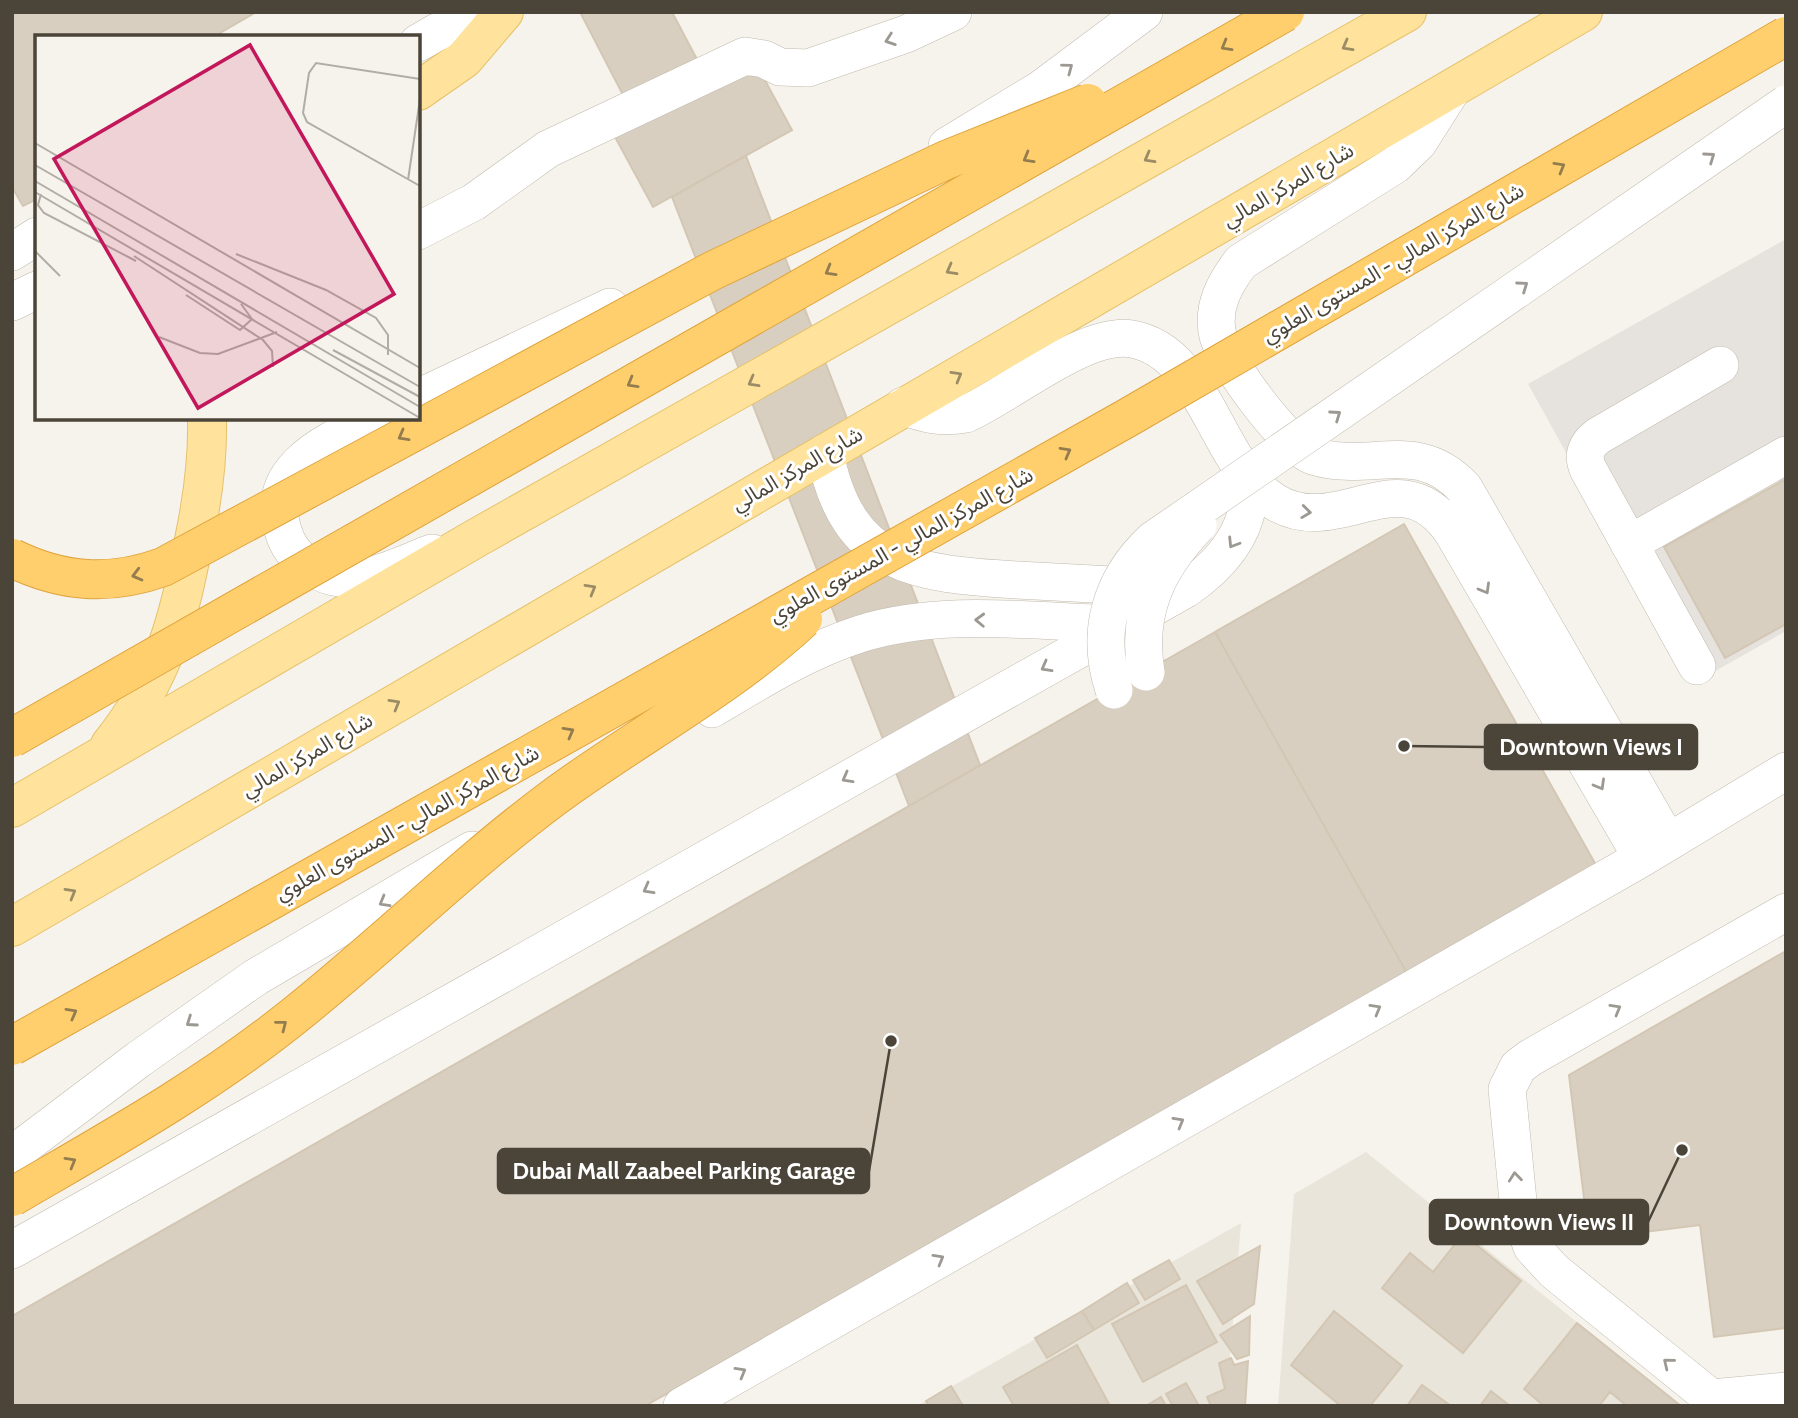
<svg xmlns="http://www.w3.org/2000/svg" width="1798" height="1418" viewBox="0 0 1798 1418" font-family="Cabin,'Noto Sans Arabic',sans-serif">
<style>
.residential{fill:#eae5da}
.industrial{fill:#e6e2dd}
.building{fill:#d8cfc1;stroke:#d3c7b4;stroke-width:2}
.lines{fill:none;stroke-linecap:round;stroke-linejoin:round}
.minor-casing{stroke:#c2bbae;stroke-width:38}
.major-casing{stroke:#e6c16a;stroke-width:40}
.minor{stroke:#fff;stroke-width:37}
.major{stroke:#ffe39c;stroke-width:38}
.minor-bridge-casing{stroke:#c2bbae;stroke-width:38;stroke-linecap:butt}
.highway-bridge-casing{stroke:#e0a43c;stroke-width:40;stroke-linecap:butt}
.minor-bridge{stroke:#fff;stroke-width:37}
.highway-bridge{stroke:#ffcf6e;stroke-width:38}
.oneway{stroke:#9c9892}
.oneway2{stroke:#937c4e}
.oneway3{stroke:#9c8c66}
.labels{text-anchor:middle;stroke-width:6;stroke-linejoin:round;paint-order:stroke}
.street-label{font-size:21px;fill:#4b4439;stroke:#fff}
.inset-road{fill:none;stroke:#b2ada4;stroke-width:2}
.view{fill:#c2185b;fill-opacity:0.15;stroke:#c2185b;stroke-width:3.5}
.inset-edge{fill:none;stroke:#4b4439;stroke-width:3.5}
.leader{fill:none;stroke:#4b4439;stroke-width:2.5}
.callout-dot{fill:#4b4439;stroke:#fff;stroke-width:2.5}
.callout{fill:#4b4439;stroke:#4b4439;stroke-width:2.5}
.callout-label{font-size:23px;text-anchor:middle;font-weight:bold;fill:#fff}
</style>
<rect width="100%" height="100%" fill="#f6f3ec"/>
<path class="residential" d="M1366,1152l315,254h-403l16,-212z
M1241,1223l-15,183h-309z"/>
<path class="industrial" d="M1786,239v392l-92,52 -166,-299z"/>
<path class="building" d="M12,12h244l-43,25h-176v162l-14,7 -11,-19z
M580,12h92l38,72 -72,40z
M754,60l38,70 -139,77 -38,-70z
M746,156l234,609 -71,41 -237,-609z
M1786,479v145l-61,34 -61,-111z
M1404,524l192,341 -189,108 -192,-341z
M1215,632l192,341 -762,433h-633v-90z
M1786,951v377l-72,9 -14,-112 -111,14 -20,-164z
M1463,1234l58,47 -58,72 -81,-65 28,-35 23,19z
M1260,1246l-6,58 -31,20 -26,-43z
M1169,1260l11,19 -35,21 -12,-20z
M1127,1283l12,20 -45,27 -12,-19z
M1186,1285l31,57 -74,40 -31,-58z
M1082,1311l12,19 -47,28 -12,-20z
M1334,1311l68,55 -32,40h-29l-50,-41z
M1250,1316l-1,39 -12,4 -17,-24z
M1577,1323l104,83h-54l-17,-14 -11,14h-55l-20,-17z
M1077,1345l32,59 -95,2 -11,-19z
M1231,1358l3,7 14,-4 -3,45h-34l-4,-9 18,-8 -6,-26z
M1186,1383l13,23h-26l-7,-12z
M1422,1385l29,21h-44z
M951,1386l11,18 -33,2 -3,-5z
M1491,1391l19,15h-30z
M1161,1397l5,9h-20z"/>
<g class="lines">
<defs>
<path id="minor" d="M418,43l19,-11 65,-20
M1451,91l-33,52 -23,22 -154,97c-16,21 -30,45 -23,74 7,27 69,111 95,120 58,18 103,-19 151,32l204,354
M947,146l94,-57 103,-77
M418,231l56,-29 74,-53 197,-93 19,3 16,8 28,1 98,-34 47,-22
M12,252l25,-16
M12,302l25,-12
M418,398l192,-91
M903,406c22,9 39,12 63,8 45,-20 119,-83 166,-75 74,13 84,127 143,163 65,39 126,-48 178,31l189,325
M376,418c-51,24 -118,52 -90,121 8,19 28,34 48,38 32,7 70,-14 98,-24
M825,453c22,115 92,121 192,127 44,2 89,5 133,7
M1629,544l157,-89
M1697,666l-109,-197c-6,-14 -2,-24 10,-33l122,-71
M712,709c47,-28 95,-58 148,-75 83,-26 175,-12 261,-10
M12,1155l127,-96 117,-82 216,-127
M12,1250l1174,-661c39,-27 67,-62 63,-111
M1712,1398l74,-7
M682,1406l960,-548 144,-87
M1721,1406l-167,-135 -22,-24 -13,-36 -12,-122 11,-22 12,-9 256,-146"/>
<path id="major" d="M418,91l46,-32 40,-47
M110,745c55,-69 69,-126 85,-210 8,-39 13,-77 12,-117
M12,808l466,-271 929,-525
M12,927l1571,-915"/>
</defs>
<use href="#minor" class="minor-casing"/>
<use href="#major" class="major-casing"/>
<use href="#minor" class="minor"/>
<use href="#major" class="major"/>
<defs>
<path id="minor-bridge" d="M1146,672c-10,-60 11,-104 52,-147
M1114,690c-19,-57 -4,-110 39,-150l633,-436"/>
<path id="highway-bridge" d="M12,558c51,25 98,28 151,9l549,-296 234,-111 142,-57
M12,738l1273,-726
M12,1046l1115,-628 659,-382
M12,1197c94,-55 188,-107 273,-174 92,-72 174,-155 268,-225 82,-61 175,-109 250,-179"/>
</defs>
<use href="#minor-bridge" class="minor-bridge-casing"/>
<use href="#highway-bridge" class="highway-bridge-casing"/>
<use href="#minor-bridge" class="minor-bridge"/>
<use href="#highway-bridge" class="highway-bridge"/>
</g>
<defs><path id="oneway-chevron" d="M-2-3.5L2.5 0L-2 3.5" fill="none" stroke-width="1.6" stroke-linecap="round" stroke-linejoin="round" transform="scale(1.75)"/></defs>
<g class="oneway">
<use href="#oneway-chevron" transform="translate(890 40) rotate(161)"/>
<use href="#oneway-chevron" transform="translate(1068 68) rotate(-37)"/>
<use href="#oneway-chevron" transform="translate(1710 157) rotate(-35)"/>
<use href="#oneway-chevron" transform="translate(1523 286) rotate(-35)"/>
<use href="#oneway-chevron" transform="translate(1336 415) rotate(-35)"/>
<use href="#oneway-chevron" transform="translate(1306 512) rotate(7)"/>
<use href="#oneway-chevron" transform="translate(1233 543) rotate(122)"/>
<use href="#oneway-chevron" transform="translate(1485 589) rotate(60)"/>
<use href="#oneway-chevron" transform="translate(980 620) rotate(-178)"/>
<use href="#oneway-chevron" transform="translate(1046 667) rotate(151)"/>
<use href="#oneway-chevron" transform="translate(847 778) rotate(151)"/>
<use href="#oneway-chevron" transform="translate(1600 785) rotate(60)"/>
<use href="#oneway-chevron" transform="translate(648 889) rotate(151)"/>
<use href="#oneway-chevron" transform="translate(384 902) rotate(150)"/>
<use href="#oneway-chevron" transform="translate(1376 1009) rotate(-30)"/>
<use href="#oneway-chevron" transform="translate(1616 1009) rotate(-30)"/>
<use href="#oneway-chevron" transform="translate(191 1022) rotate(145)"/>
<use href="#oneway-chevron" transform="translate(1179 1122) rotate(-30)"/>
<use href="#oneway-chevron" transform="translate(1515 1177) rotate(-96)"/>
<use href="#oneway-chevron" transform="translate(939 1259) rotate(-30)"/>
<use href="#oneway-chevron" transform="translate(1668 1363) rotate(-141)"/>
<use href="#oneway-chevron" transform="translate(741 1372) rotate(-30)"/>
</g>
<g class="oneway2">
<use href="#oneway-chevron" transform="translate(1226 46) rotate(150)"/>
<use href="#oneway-chevron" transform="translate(1028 158) rotate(150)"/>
<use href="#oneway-chevron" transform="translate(1560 167) rotate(-30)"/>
<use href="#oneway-chevron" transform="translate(830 271) rotate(150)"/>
<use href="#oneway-chevron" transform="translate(632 383) rotate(150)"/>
<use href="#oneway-chevron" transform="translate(403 436) rotate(151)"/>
<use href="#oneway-chevron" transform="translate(1066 452) rotate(-29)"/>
<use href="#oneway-chevron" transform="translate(137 575) rotate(165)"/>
<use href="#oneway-chevron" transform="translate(569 732) rotate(-29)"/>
<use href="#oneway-chevron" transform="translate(72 1013) rotate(-29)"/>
<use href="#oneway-chevron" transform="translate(282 1025) rotate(-38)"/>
<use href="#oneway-chevron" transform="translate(71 1162) rotate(-30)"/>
</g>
<g class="oneway3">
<use href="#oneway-chevron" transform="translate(1347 46) rotate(151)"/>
<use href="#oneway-chevron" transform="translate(1149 158) rotate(151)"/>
<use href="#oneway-chevron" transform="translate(951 270) rotate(151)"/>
<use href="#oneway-chevron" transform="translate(957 376) rotate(-30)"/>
<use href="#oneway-chevron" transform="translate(753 382) rotate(151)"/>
<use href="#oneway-chevron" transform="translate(591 589) rotate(-30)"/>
<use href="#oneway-chevron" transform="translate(395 704) rotate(-30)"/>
<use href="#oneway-chevron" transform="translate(71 893) rotate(-30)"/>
</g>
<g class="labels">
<g class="street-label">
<text transform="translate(1288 185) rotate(-30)" y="7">شارع المركز المالي</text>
<text transform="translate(1393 263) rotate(-30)" y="7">شارع المركز المالي - المستوى العلوي</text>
<text transform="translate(797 469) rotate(-30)" y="7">شارع المركز المالي</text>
<text transform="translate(901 545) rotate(-29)" y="7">شارع المركز المالي - المستوى العلوي</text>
<text transform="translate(307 755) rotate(-30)" y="7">شارع المركز المالي</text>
<text transform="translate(407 823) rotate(-29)" y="7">شارع المركز المالي - المستوى العلوي</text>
</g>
</g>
<g transform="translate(35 35)">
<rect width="385" height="385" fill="#f6f3ec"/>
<path class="inset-road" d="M385,44l-104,-16 -7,10 -6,40 4,9 113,64M0,108l385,225M0,130l385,222M373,145l12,-81M0,146l385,226M0,157l385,226M6,159l-3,11 6,8 92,48M0,216l25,25M201,219l90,36 50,28 12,17v20M99,221l129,84 9,11 1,16M151,260l54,35 12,-11 -11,-15M124,302l41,16 18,1 59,-22M298,315l87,47"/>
<path class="view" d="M215,10l144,249 -196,114 -144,-249z"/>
<rect width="385" height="385" class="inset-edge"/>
</g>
<path class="leader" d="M1404 746L1485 747M891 1041L869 1171M1682 1150L1648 1222"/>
<g class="callout-dot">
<circle cx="1404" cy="746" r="7"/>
<circle cx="891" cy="1041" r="7"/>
<circle cx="1682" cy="1150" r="7"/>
</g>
<g class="callout">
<rect x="1485" y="725" width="212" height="44" rx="7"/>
<rect x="498" y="1149" width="371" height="44" rx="7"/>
<rect x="1430" y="1200" width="218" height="44" rx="7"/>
</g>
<g class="callout-label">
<text x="1591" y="755">Downtown Views I</text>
<text x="684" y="1179">Dubai Mall Zaabeel Parking Garage</text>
<text x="1539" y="1230">Downtown Views II</text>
</g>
<rect width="1798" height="1418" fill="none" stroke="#4b4439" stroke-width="28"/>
</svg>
